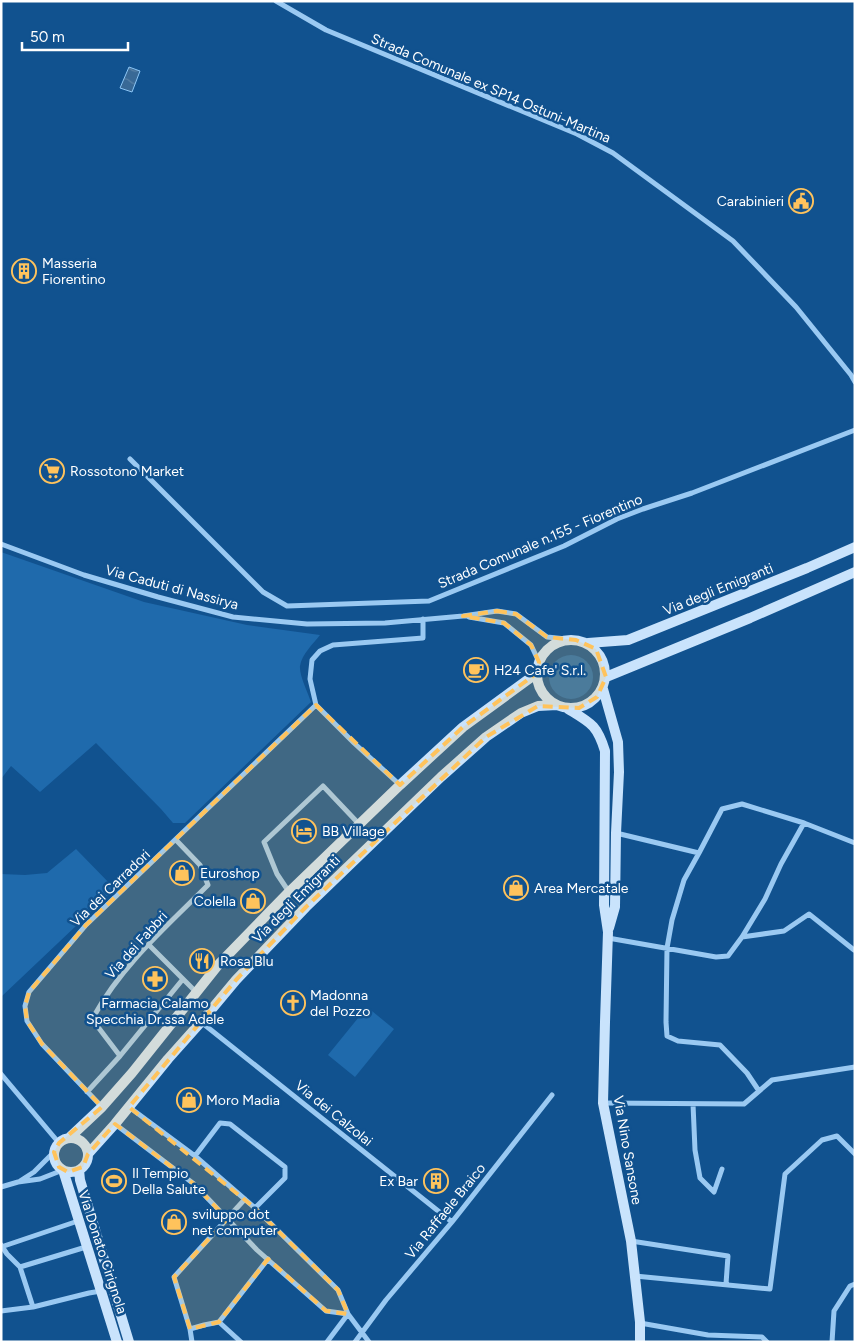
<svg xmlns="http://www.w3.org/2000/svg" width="856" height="1343" viewBox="0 0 856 1343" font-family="Figtree,sans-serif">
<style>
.green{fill:#1f6aac}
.water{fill:url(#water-waves);stroke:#8cc6f6}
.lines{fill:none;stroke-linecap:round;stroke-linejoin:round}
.street{stroke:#9ac9f2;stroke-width:5}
.secondary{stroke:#c9e3fc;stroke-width:10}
.marked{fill:#ffc35c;fill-opacity:0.2;stroke:#ffc35c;stroke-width:4;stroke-dasharray:10 6;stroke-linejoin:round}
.labels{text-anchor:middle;stroke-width:5;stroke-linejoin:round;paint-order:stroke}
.street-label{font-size:14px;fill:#fff;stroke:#11528f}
.poi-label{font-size:14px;fill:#fff;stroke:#11528f;text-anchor:start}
</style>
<defs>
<pattern id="water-waves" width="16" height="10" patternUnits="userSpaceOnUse" patternTransform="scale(1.25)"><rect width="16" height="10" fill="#396996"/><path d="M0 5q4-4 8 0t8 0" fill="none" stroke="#5780a6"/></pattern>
</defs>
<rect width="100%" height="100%" fill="#11528f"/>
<path class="green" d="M1,552l143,50 103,23 73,10c-7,9 -18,19 -20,31 -1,9 8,27 11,36l-126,121h-12l-12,-14 -65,-66 -56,49 -29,-26 -10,13z
M549 677a22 22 0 1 1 44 0a22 22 0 1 1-44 0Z
M76,849l39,40 -114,108v-123l24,1 22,-2z
M367,1007l27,22 -39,48 -27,-22z"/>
<path class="water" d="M129,67l11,4 -8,21 -12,-4z"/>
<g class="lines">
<path class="street" d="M276,1l50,29 251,104 36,19 120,88 63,66 55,68 4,7
M130,459l133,133 24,14 142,-5 135,-55 53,-27 26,-10 49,-16 163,-63
M1,544l83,31 74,22 75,20 74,7 78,-1 78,-7 34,-5 19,3 31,23 29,3
M469,617l35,6 27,22 8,17
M400,785l-46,-42 -38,-38 -6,-26 2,-19 8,-9 13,-6 90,-7v-19
M616,833l83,20 23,-44 20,-5 62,19
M699,853l-15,27 -12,40 -5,28 -1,74 1,14 11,5 42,4 27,28 12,18
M289,892l-12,-18 -13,-32 59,-56 36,38
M742,937l42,-6 25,-17 45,36 1,-1
M608,938l108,19 12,-1 14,-19 23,-38 16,-35 23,-41 51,20
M149,945l47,47
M201,1022l251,200
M120,1056l63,-77
M1,1074l58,69
M87,1092l33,-36 -22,-29 -4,-11c28,-51 73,-90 114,-131l-8,-20 -24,-25
M603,1103l141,1 28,-24 83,-13
M693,1104l2,46 5,28 14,14 8,-23
M102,1107l-60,-63 -15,-23 -2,-15 4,-14 57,-67 230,-220
M129,1107l66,49 60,52 83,82 10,24 21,28
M115,1124l79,60 63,66 69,61 22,3
M195,1156l25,-33 10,1 55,43v11l-30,30
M20,1181l14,-9 20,-20
M1,1187l17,-5 22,-3 23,-9
M631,1241l97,15 -2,28
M1,1245l6,9 13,13 13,40
M1,1247l77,-26
M20,1267l66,-20
M635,1276l135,13 15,-115 37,-34 15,-4 18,18
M1,1311l32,-4 56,-14 12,-2
M219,1322l22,20
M640,1323l68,12 54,2 5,5
M190,1329l14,-4 15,-3 49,-63
M192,1342l-2,-13 -16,-52 71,-78
M327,1342l21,-28
M355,1342l31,-42 66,-78 100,-127
M832,1342l2,-31 16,-25 5,-2"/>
<path class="secondary" d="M537 674a34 34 0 1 1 68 0a34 34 0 1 1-68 0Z
M588,643l40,-3 179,-72 48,-21
M606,677l144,-59 105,-46
M603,689l15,53 1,30 -3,61 -1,74 -6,21
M568,709c23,14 29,16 37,42l-1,154 4,27 -3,90 -2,81 28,138 9,81v20
M54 1155a17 17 0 1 1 34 0a17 17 0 1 1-34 0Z
M69,1138l33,-31 30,-34 87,-109 70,-72 111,-107 63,-58 74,-54
M88,1154l27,-30 53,-65 33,-37 35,-42 70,-73 135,-130 45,-40 35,-24 17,-7 19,-1
M63,1170l54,172
M79,1170l1,10 49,162"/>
</g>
<path class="marked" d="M497,611l19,3 31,23 29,3 20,9 10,28 -9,20 -18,11 -41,-2 -52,31 -180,170 -70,73 -107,127 126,101 83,82 10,24 -22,-3 -58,-52 -49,63 -29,7 -16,-52 53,-58 -33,-35 -79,-60 -27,30 -5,13 -15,5 -9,-5 -5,-15 5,-9 43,-36 -60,-63 -15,-23 -2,-15 4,-14 57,-67 230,-220 84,80 63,-58 74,-54 2,-11 -8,-17 -27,-22 -41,-7z"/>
<defs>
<symbol id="civic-ring" viewBox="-11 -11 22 22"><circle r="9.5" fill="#11528f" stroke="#ffc35c" stroke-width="1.5"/><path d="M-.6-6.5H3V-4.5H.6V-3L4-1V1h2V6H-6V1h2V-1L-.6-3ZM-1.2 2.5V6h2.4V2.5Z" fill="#ffc35c"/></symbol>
<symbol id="building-ring" viewBox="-11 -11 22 22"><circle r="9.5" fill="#11528f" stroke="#ffc35c" stroke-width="1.5"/><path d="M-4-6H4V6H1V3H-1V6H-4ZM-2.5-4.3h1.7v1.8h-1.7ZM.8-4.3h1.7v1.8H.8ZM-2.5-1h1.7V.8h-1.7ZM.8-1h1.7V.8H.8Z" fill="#ffc35c"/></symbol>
<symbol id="supermarket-ring" viewBox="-11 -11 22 22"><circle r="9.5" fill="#11528f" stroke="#ffc35c" stroke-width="1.5"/><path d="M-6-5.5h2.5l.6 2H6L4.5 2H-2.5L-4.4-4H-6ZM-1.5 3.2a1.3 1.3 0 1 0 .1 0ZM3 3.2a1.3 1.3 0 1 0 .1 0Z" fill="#ffc35c"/></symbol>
<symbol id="cafe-ring" viewBox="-11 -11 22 22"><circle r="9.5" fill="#11528f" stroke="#ffc35c" stroke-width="1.5"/><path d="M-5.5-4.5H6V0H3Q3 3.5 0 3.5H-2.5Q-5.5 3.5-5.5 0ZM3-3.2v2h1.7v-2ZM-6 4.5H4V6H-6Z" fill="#ffc35c"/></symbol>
<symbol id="hotel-ring" viewBox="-11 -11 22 22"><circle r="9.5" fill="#11528f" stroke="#ffc35c" stroke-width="1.5"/><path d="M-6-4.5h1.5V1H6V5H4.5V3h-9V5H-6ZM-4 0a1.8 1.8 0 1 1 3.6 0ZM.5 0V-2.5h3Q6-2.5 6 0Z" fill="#ffc35c"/></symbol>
<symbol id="shop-ring" viewBox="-11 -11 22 22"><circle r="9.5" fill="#11528f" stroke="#ffc35c" stroke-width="1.5"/><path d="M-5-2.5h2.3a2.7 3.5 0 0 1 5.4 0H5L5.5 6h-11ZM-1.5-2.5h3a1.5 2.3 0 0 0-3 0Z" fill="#ffc35c"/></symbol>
<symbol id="restaurant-ring" viewBox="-11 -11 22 22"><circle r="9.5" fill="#11528f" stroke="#ffc35c" stroke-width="1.5"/><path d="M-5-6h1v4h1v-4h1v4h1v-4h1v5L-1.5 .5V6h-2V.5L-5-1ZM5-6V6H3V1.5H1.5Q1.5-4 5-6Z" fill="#ffc35c"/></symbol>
<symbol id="pharmacy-ring" viewBox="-11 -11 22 22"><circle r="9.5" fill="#11528f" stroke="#ffc35c" stroke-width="1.5"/><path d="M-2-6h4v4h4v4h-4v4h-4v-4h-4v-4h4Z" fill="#ffc35c"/></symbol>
<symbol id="church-ring" viewBox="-11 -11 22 22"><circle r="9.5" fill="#11528f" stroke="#ffc35c" stroke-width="1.5"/><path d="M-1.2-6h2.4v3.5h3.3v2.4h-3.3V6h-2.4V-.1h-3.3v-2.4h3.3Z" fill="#ffc35c"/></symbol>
<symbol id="stadium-ring" viewBox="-11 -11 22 22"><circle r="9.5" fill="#11528f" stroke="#ffc35c" stroke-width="1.5"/><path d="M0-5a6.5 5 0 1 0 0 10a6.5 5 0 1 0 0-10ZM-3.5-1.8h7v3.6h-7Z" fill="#ffc35c"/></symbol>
</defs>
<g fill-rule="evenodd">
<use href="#civic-ring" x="787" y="187" width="28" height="28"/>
<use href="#building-ring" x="10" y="257" width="28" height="28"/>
<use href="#supermarket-ring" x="38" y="457" width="28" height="28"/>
<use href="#cafe-ring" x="462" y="656" width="28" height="28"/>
<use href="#hotel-ring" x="290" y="817" width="28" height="28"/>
<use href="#shop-ring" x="168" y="859" width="28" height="28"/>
<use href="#shop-ring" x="502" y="874" width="28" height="28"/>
<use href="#shop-ring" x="239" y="887" width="28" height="28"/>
<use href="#restaurant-ring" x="188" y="947" width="28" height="28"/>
<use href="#pharmacy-ring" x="141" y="965" width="28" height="28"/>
<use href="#church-ring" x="279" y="989" width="28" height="28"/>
<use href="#shop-ring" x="175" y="1086" width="28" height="28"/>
<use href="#stadium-ring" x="100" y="1167" width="28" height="28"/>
<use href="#building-ring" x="422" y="1167" width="28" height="28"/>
<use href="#shop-ring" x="160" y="1208" width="28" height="28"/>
</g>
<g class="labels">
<g class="street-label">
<text transform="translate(491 88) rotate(23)" y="5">Strada Comunale ex SP14 Ostuni-Martina</text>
<text transform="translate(540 541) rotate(-23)" y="5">Strada Comunale n.155 - Fiorentino</text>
<text transform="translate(172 587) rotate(15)" y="5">Via Caduti di Nassirya</text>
<text transform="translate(718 589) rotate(-22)" y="5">Via degli Emigranti</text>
<text transform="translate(110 888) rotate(-44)" y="5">Via dei Carradori</text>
<text transform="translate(296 899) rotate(-45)" y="5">Via degli Emigranti</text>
<text transform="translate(136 945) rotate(-48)" y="5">Via dei Fabbri</text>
<text transform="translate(334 1113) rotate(39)" y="5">Via dei Calzolai</text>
<text transform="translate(628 1150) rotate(80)" y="5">Via Nino Sansone</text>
<text transform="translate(445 1211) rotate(-51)" y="5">Via Raffaele Braico</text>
<text transform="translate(103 1252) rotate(72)" y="5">Via Donato Cirignola</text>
</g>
<g class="poi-label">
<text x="784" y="206" text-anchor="end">Carabinieri</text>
<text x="42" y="268">Masseria<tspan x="42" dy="16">Fiorentino</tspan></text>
<text x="70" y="476">Rossotono Market</text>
<text x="494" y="675">H24 Cafe' S.r.l.</text>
<text x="322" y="836">BB Village</text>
<text x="200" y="878">Euroshop</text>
<text x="534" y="893">Area Mercatale</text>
<text x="236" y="906" text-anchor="end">Colella</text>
<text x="220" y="966">Rosa Blu</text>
<text x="310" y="1000">Madonna<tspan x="310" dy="16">del Pozzo</tspan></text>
<text x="155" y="1008" text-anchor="middle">Farmacia Calamo<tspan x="155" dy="16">Specchia Dr.ssa Adele</tspan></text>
<text x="206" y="1105">Moro Madia</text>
<text x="132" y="1178">Il Tempio<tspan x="132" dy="16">Della Salute</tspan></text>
<text x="418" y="1186" text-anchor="end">Ex Bar</text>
<text x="192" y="1219">sviluppo dot<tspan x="192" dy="16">net computer</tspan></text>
</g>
</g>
<rect width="856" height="1343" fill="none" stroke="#ffffff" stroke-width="5"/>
<path d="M22 42v8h106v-8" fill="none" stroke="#ffffff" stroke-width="2.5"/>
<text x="30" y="42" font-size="15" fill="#ffffff" stroke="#11528f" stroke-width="4" paint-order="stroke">50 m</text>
</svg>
